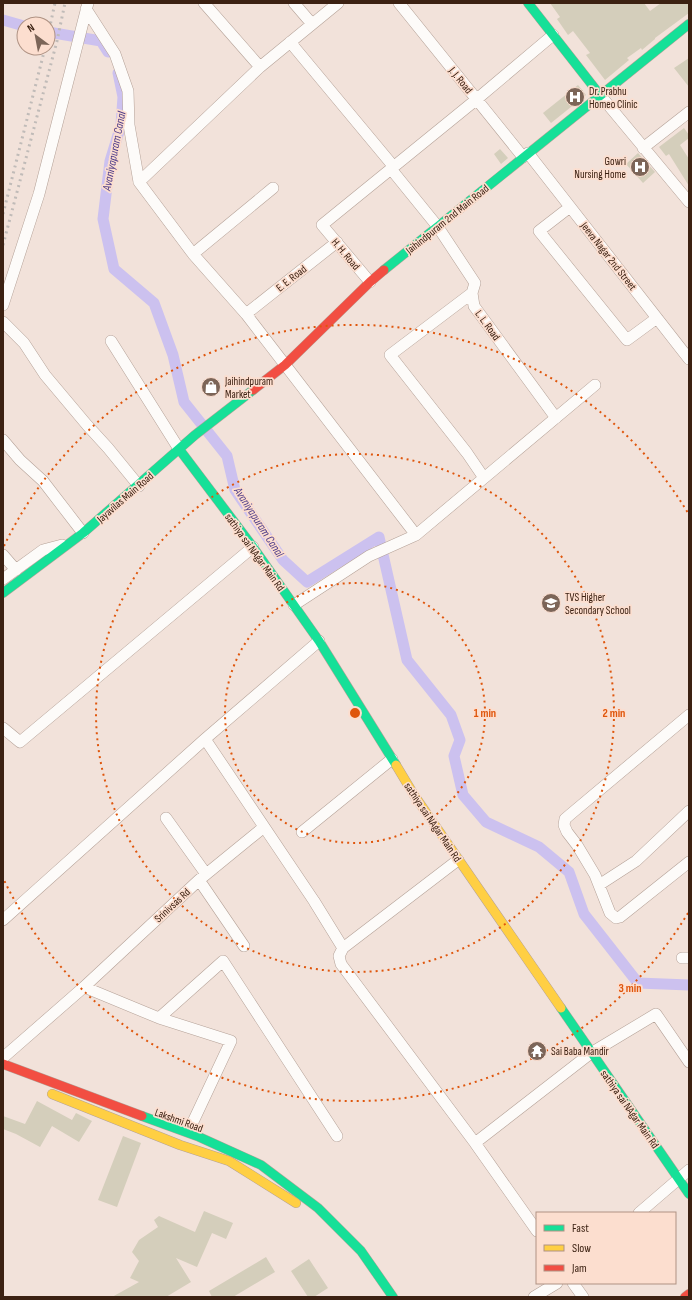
<svg xmlns="http://www.w3.org/2000/svg" width="692" height="1300" viewBox="0 0 692 1300" font-family="'Sofia Sans Condensed',sans-serif">
<style>
.lines{fill:none;stroke-linecap:round;stroke-linejoin:round}
.canal{stroke:#ccc1ef;stroke-width:11}
.building{fill:#d4cebb}
.street-casing{stroke:#b4a197;stroke-width:12}
.fast-casing{stroke:#b4a197;stroke-width:10}
.slow-casing{stroke:#b4a197;stroke-width:10}
.jam-casing{stroke:#b4a197;stroke-width:10}
.street{stroke:#fdfbf9;stroke-width:11}
.fast{stroke:#16e098;stroke-width:9}
.slow{stroke:#ffcf43;stroke-width:9}
.jam{stroke:#f24e42;stroke-width:9}
.rail{stroke:#c0bbb8;stroke-width:3;stroke-dasharray:2 4;stroke-linecap:butt}
.ring{fill:none;stroke:#df560c;stroke-width:2;stroke-dasharray:2 4}
.labels{text-anchor:middle;stroke-width:3.5;stroke-linejoin:round;paint-order:stroke}
.street-label{font-size:11px;fill:#3c2112;stroke:#fcdecf}
.poi-label{font-size:11px;fill:#3c2112;stroke:#fcdecf;text-anchor:start}
.water-label{font-size:12px;font-style:italic;fill:#4b3988;stroke:#fcdecf}
.centre{fill:#df560c;stroke:#fcdecf;stroke-width:2}
.ring-label{font-size:12px;text-anchor:middle;font-weight:bold;fill:#df560c;stroke:#fcdecf;stroke-width:3.5;stroke-linejoin:round;paint-order:stroke}
</style>
<rect width="100%" height="100%" fill="#f2e2da"/>
<g class="lines">
<path class="canal" d="M3,20l21,6
M48,32l53,9 7,11
M118,73l5,24 -2,28 -11,36 -7,58 11,50 40,34 19,52 11,47 43,54 8,34 48,70 24,22 72,-45 28,123 44,55 9,25 -6,16 9,39 23,27 53,25 30,25 15,42 54,69 51,2"/>
</g>
<path class="building" d="M550,3h94l6,8 11,-8h28v10l-34,25v1l-13,11 -1,-2 -14,10 2,2 -24,20 -19,-25 4,-2 -17,-22 -5,4 -11,-16 3,-2z
M689,58v29l-15,-19z
M578,85l8,10 -35,28 -8,-10z
M684,128l5,7v3l-9,7 9,14v27l-20,-32 -3,2 -7,-9z
M500,149l8,9 -7,6 -7,-10z
M638,153l17,19 -12,11 -17,-19z
M37,1101l35,19 4,-7 16,8 -13,21 -27,-16 -12,21 -24,-13 -13,-5v-13l22,8z
M123,1136l18,7 -24,64 -19,-7z
M204,1211l29,12 -7,16 -14,-6 -15,34 -21,-9 15,24 -25,15h-54l27,-15 -9,-4 9,-17 -7,-9 7,-12 19,-13 -4,-7 5,-4 36,16z
M266,1257l9,15 -42,25h-21l-3,-6z
M309,1259l19,29 -14,9h-6l-17,-26z"/>
<g class="lines">
<defs>
<path id="street" d="M204,3l56,64
M294,3l18,21
M338,3l-78,64 -121,115 54,72 53,60 170,221
M399,3l124,154
M86,9l29,45 13,37 1,34 10,57
M290,42l104,125
M600,95l89,107
M643,148l46,-36
M528,153l161,206
M391,169l47,58 37,56 -3,10 2,13 82,112
M570,207l-31,24 88,109 30,-22
M193,254l80,-66
M370,282l-48,-57 155,-126 76,-64
M472,293l-82,62 77,98 17,25
M3,305l36,-111 49,-191
M246,314l91,-72
M3,322l21,21 21,32 42,50 21,23 31,38
M111,341l68,108
M3,440l17,20 23,21 40,52
M3,555l13,15
M3,579l40,-29 19,-5
M294,605l75,-49 47,-21 179,-150
M689,715l-117,98 -7,6 -1,6 3,7 10,13 18,30 15,38 6,5 4,-1 69,-55
M3,728l17,14 233,-195
M205,739l109,162 29,47
M166,818l40,56
M302,832l90,-73
M458,860l-115,88 -4,8 2,8 134,179 62,88
M199,880l45,66
M599,885l37,-24 53,-50
M3,920l202,-181 114,-98
M682,958h7
M84,987l75,31 72,23 -39,83
M159,1018l64,-57 114,175
M5,1056l79,-69 115,-107 65,-53
M475,1143l116,-90 65,-39 33,48
M639,1213l50,-43
M573,1283l10,14
M534,1297l23,-14"/>
<path id="fast" d="M528,3l72,92
M384,270l305,-246
M179,449l74,98 66,94 77,124
M3,593l80,-60 112,-98 58,-45
M561,1008l128,186
M142,1116l55,20 64,29 57,43 43,43 32,46"/>
<path id="slow" d="M396,765l18,30 147,213
M52,1094l128,51 49,16 67,42"/>
<path id="jam" d="M253,390l32,-25 85,-83 14,-12
M3,1064l139,52
M685,1297l4,-3"/>
</defs>
<use href="#street" class="street-casing"/>
<use href="#fast" class="fast-casing"/>
<use href="#slow" class="slow-casing"/>
<use href="#jam" class="jam-casing"/>
<use href="#street" class="street"/>
<use href="#fast" class="fast"/>
<use href="#slow" class="slow"/>
<use href="#jam" class="jam"/>
<path class="rail" d="M48,35l7,-32
M3,214l42,-166
M3,245l54,-204 8,-38"/>
</g>
<g class="ring">
<circle cx="355" cy="713" r="130"/>
<circle cx="355" cy="713" r="259"/>
<path d="M688 913A389 389 0 0 1 4 880M4 546A389 389 0 0 1 688 513"/>
</g>
<defs>
<symbol id="hospital-disc" viewBox="-11 -11 22 22"><circle r="9.5" fill="#7c6558" stroke="#fcdecf"/><path d="M-5-5h3v3.5h4V-5h3V5h-3V1.5h-4V5h-3Z" fill="#fff"/></symbol>
<symbol id="shop-disc" viewBox="-11 -11 22 22"><circle r="9.5" fill="#7c6558" stroke="#fcdecf"/><path d="M-5-2.5h2.3a2.7 3.5 0 0 1 5.4 0H5L5.5 6h-11ZM-1.5-2.5h3a1.5 2.3 0 0 0-3 0Z" fill="#fff"/></symbol>
<symbol id="school-disc" viewBox="-11 -11 22 22"><circle r="9.5" fill="#7c6558" stroke="#fcdecf"/><path d="M0-5L7-2L0 1L-7-2ZM-4 1L0 2.5L4 1V4Q0 6-4 4Z" fill="#fff"/></symbol>
<symbol id="temple-disc" viewBox="-11 -11 22 22"><circle r="9.5" fill="#7c6558" stroke="#fcdecf"/><path d="M0-6L5-2H3V0L6.5 2.5H4V6H1.5V3h-3V6H-4V2.5H-6.5L-3 0V-2H-5Z" fill="#fff"/></symbol>
</defs>
<g fill-rule="evenodd">
<use href="#hospital-disc" x="564" y="86" width="22" height="22"/>
<use href="#hospital-disc" x="629" y="156" width="22" height="22"/>
<use href="#shop-disc" x="200" y="376" width="22" height="22"/>
<use href="#school-disc" x="540" y="592" width="22" height="22"/>
<use href="#temple-disc" x="526" y="1040" width="22" height="22"/>
</g>
<g class="labels">
<g class="street-label">
<text transform="translate(461 80) rotate(51)" y="4">J. J. Road</text>
<text transform="translate(447 219) rotate(-39)" y="4">Jaihindpuram 2nd Main Road</text>
<text transform="translate(346 254) rotate(50)" y="4">H. H. Road</text>
<text transform="translate(609 256) rotate(52)" y="4">Jeeva Nagar 2nd Street</text>
<text transform="translate(291 278) rotate(-38)" y="4">E. E. Road</text>
<text transform="translate(488 325) rotate(54)" y="4">L. L. Road</text>
<text transform="translate(125 497) rotate(-41)" y="4">Jayavilas Main Road</text>
<text transform="translate(255 552) rotate(54)" y="4">sathiya sai NAgar Main Rd</text>
<text transform="translate(433 822) rotate(56)" y="4">sathiya sai NAgar Main Rd</text>
<text transform="translate(172 905) rotate(-43)" y="4">Srinivsas Rd</text>
<text transform="translate(630 1109) rotate(55)" y="4">sathiya sai NAgar Main Rd</text>
<text transform="translate(179 1120) rotate(20)" y="4">Lakshmi Road</text>
</g>
<g class="poi-label">
<text x="589" y="95">Dr. Prabhu<tspan x="589" dy="13">Homeo Clinic</tspan></text>
<text x="626" y="165" text-anchor="end">Gowri<tspan x="626" dy="13">Nursing Home</tspan></text>
<text x="225" y="385">Jaihindpuram<tspan x="225" dy="13">Market</tspan></text>
<text x="565" y="601">TVS Higher<tspan x="565" dy="13">Secondary School</tspan></text>
<text x="551" y="1055">Sai Baba Mandir</text>
</g>
<g class="water-label">
<text transform="translate(114 151) rotate(-79)" y="4">Avaniyapuram Canal</text>
<text transform="translate(259 522) rotate(57)" y="4">Avaniyapuram Canal</text>
</g>
</g>
<circle cx="355" cy="713" r="6" class="centre"/>
<g class="ring-label">
<text x="485" y="717">1 min</text>
<text x="614" y="717">2 min</text>
<text x="630" y="992">3 min</text>
</g>
<rect width="692" height="1300" fill="none" stroke="#3c2112" stroke-width="8"/>
<rect x="536" y="1212" width="140" height="72" fill="#fcdecf" stroke="#af9283"/>
<rect x="544" y="1225" width="20" height="6" fill="#16e098" stroke="#af9283"/>
<text x="572" y="1232" font-size="12" fill="#3c2112">Fast</text>
<rect x="544" y="1245" width="20" height="6" fill="#ffcf43" stroke="#af9283"/>
<text x="572" y="1252" font-size="12" fill="#3c2112">Slow</text>
<rect x="544" y="1265" width="20" height="6" fill="#f24e42" stroke="#af9283"/>
<text x="572" y="1272" font-size="12" fill="#3c2112">Jam</text>
<g transform="translate(36 36) rotate(328)"><circle r="19" fill="#fcdecf" stroke="#af9283"/>
<path d="M0-3L7 15L0 10L-7 15Z" fill="#7c6558"/>
<text y="-6" font-size="11" font-weight="bold" text-anchor="middle" fill="#3c2112">N</text>
</g>
</svg>
